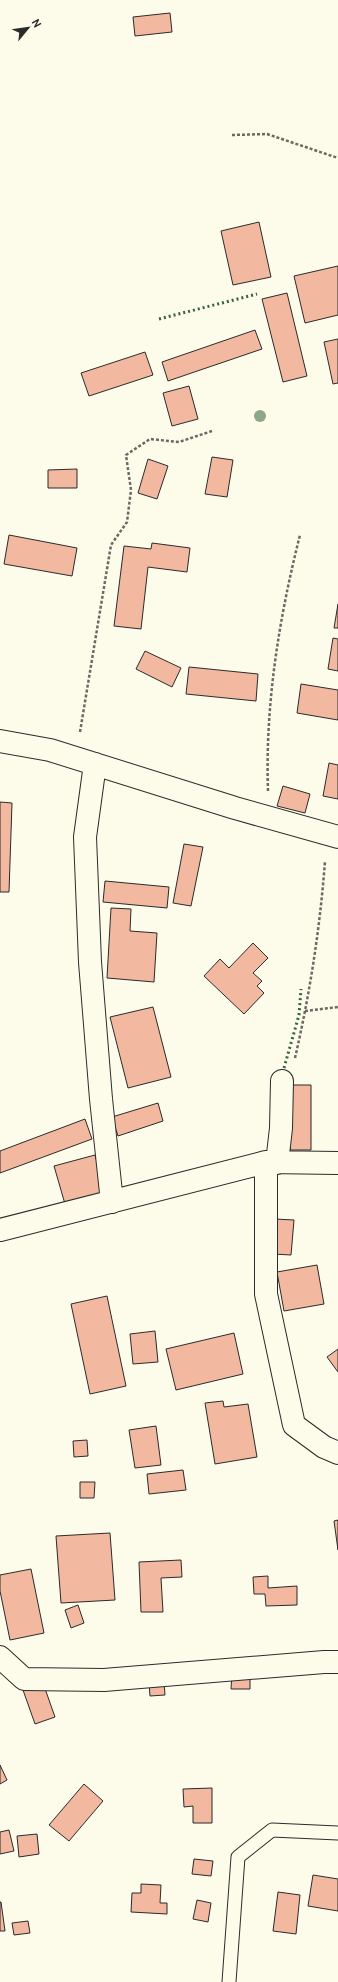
<svg xmlns="http://www.w3.org/2000/svg" width="338" height="1982" viewBox="0 0 338 1982" font-family="Cabin,sans-serif">
<style>
.building{fill:#f2b8a0;stroke:#2b2b2b}
.lines{fill:none;stroke-linecap:round;stroke-linejoin:round}
.lane-casing{stroke:#2b2b2b;stroke-width:15}
.street-casing{stroke:#2b2b2b;stroke-width:24}
.path{stroke:#6a6964;stroke-width:2.5;stroke-dasharray:3 2;stroke-linecap:butt}
.lane{stroke:#fdfbea;stroke-width:13}
.street{stroke:#fdfbea;stroke-width:22}
.hedge{stroke:#34623c;stroke-width:3;stroke-dasharray:2 3;stroke-linecap:butt}
.tree{fill:#8ea78a}
</style>
<rect width="100%" height="100%" fill="#fdfbea"/>
<path class="building" d="M170,13l2,19 -37,4 -2,-19z
M259,222l12,55 -38,8 -12,-54z
M338,266v49l-33,8 -11,-47z
M287,293l20,83 -24,6 -21,-83z
M255,330l7,19 -94,32 -6,-19z
M338,339v44l-5,1 -9,-42z
M145,352l8,23 -64,21 -8,-23z
M189,386l9,33 -26,7 -9,-33z
M212,457l21,3 -6,37 -22,-3z
M148,459l20,7 -11,33 -19,-6z
M77,469v19h-29v-18z
M9,535l68,13 -5,28 -68,-12z
M152,543l38,5 -3,24 -39,-5 -7,62 -27,-3 10,-80 27,3z
M338,604v24h-4z
M333,638l5,1v32l-10,-2z
M145,651l36,17 -9,19 -36,-18z
M189,667l69,7 -2,27 -70,-7z
M301,684l37,6v30l-41,-7z
M329,763l9,2v34l-15,-3z
M283,786l27,8 -5,19 -28,-7z
M0,802l12,1 -3,89h-9z
M184,844l19,3 -12,59 -18,-3z
M105,881l64,6 -2,21 -64,-6z
M111,908l20,1 -1,22 27,2 -3,49 -47,-4z
M253,943l15,15 -15,15 9,8 -5,5 7,7 -20,21 -40,-38 16,-17 9,9z
M153,1007l18,70 -43,11 -18,-71z
M290,1085h21v65h-21z
M158,1103l5,18 -45,15 -6,-19z
M85,1119l7,20 -92,34v-22z
M95,1155l10,38 -40,11 -11,-38z
M275,1219l19,1 -3,35 -18,-1z
M317,1265l7,39 -40,7 -7,-39z
M107,1296l19,90 -36,8 -19,-90z
M155,1331l3,31 -25,2 -3,-30z
M234,1333l9,41 -67,16 -10,-41z
M338,1349v23l-11,-15z
M223,1401l1,6 24,-3 9,53 -42,7 -10,-61z
M156,1426l5,39 -26,3 -6,-38z
M87,1440l1,16 -14,1 -1,-16z
M183,1470l3,20 -37,4 -2,-20z
M80,1482h15l-1,16h-14z
M338,1520v30l-4,-29z
M110,1533l5,67 -54,3 -5,-67z
M181,1560l1,17 -21,1 2,34h-22l-2,-50z
M31,1569l13,64 -34,7 -10,-49v-16z
M268,1576v12l29,-2v19l-31,1 -1,-12h-11l-1,-17z
M78,1605l6,18 -13,5 -6,-18z
M232,1673h18v16h-19z
M164,1682l1,13 -15,1 -1,-13z
M43,1683l12,34 -20,7 -12,-34z
M0,1765l7,15 -7,4z
M84,1784l19,17 -34,40 -20,-16z
M212,1788v35h-19v-17l-9,1 -1,-18z
M9,1830l5,21 -14,3v-22z
M37,1834l2,20 -20,3 -2,-21z
M194,1859l19,2 -2,15 -19,-2z
M313,1875l25,4v32l-30,-5z
M141,1884l20,1 -1,18h7v11l-36,-2 1,-19h9z
M278,1892l22,3 -4,39 -23,-3z
M197,1900l14,3 -3,19 -15,-3z
M0,1902h1l4,29h-5z
M28,1921l2,12 -16,2 -2,-12z"/>
<g class="lines">
<defs>
<path id="lane" d="M229,1982l9,-125 34,-27 66,3"/>
<path id="street" d="M0,741l50,9 185,58 103,29
M95,764l-10,73 5,125 11,137 11,103
M266,1162l72,1
M277,1163l4,-35 1,-47
M0,1230l266,-68v132l28,131 30,22 14,6
M0,1657l24,22 80,1 220,-18h14"/>
</defs>
<use href="#lane" class="lane-casing"/>
<use href="#street" class="street-casing"/>
<path class="path" d="M232,135l35,-1 71,24
M80,732l31,-187 16,-23 4,-32 -5,-35 24,-16 29,3 33,-11
M268,791c-3,-86 11,-173 32,-256
M305,1011l33,-4
M295,1058c15,-65 25,-130 30,-197"/>
<use href="#lane" class="lane"/>
<use href="#street" class="street"/>
<path class="hedge" d="M159,319l98,-25
M284,1068l15,-53 2,-26"/>
</g>
<circle class="tree" cx="260" cy="416" r="6"/>
<g transform="translate(28 28) rotate(61)" stroke="#fdfbea" stroke-width="3" paint-order="stroke">
<path d="M0-3L7 15L0 10L-7 15Z" fill="#2b2b2b"/>
<text y="-6" font-size="11" font-weight="bold" text-anchor="middle" fill="#2b2b2b">N</text>
</g>
</svg>
